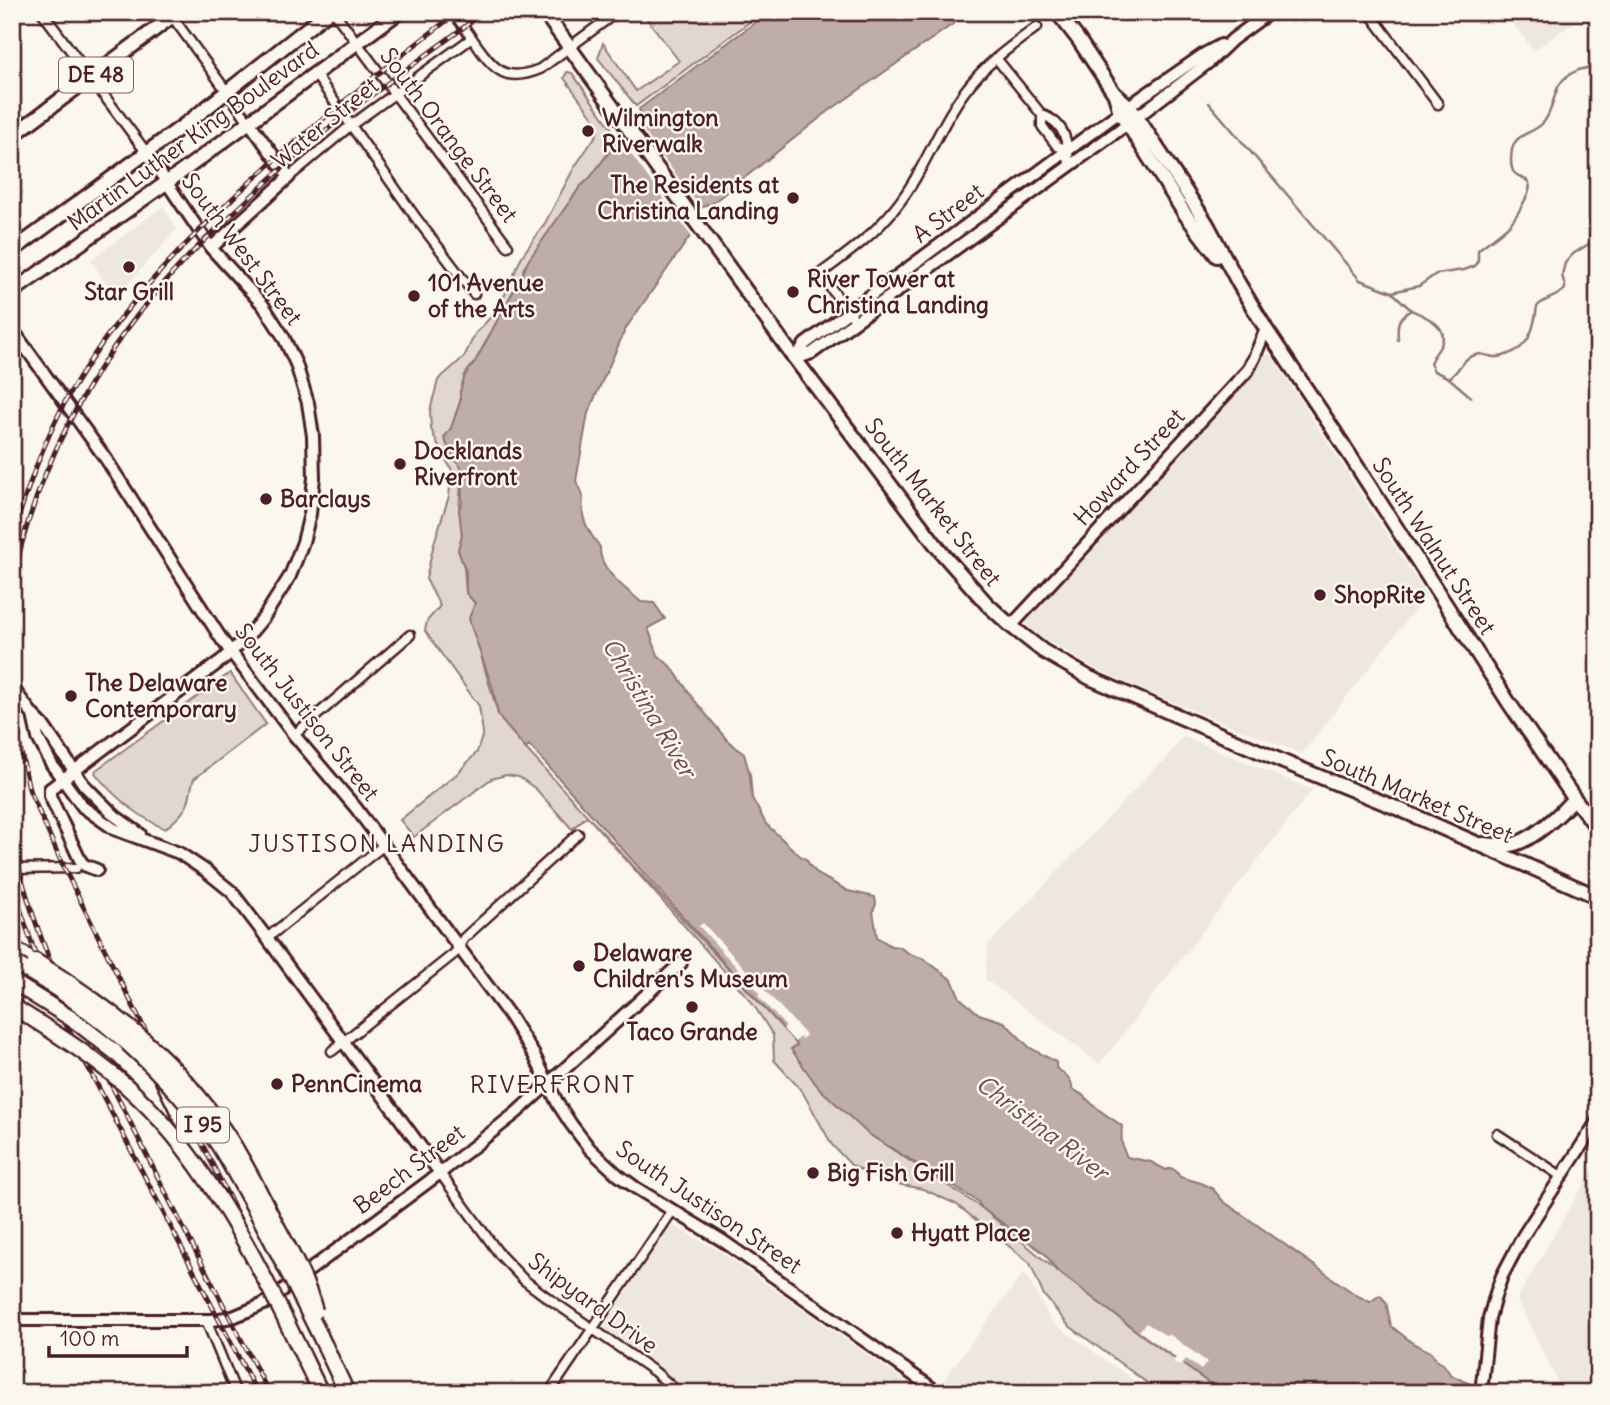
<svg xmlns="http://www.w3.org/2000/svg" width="1610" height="1405" viewBox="0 0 1610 1405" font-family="Delius,sans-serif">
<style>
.built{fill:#eee7de}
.green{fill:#e2d7d0;stroke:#967b7e;stroke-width:2}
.water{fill:#bfadaa;stroke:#907477;stroke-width:2}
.pier{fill:#fbf7ec}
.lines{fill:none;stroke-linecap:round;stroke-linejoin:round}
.stream{stroke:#907477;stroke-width:2.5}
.street-casing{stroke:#4a1f2b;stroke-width:13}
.secondary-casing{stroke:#4a1f2b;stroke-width:16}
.primary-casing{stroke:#4a1f2b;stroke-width:18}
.highway-casing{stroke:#4a1f2b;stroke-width:19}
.street{stroke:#fbf7ec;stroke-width:8}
.secondary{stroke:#fbf7ec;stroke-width:10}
.primary{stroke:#fbf7ec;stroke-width:12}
.highway{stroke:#fbf7ec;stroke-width:14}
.rail-casing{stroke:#4a1f2b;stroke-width:5}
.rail{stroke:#fbf7ec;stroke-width:2.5;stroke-dasharray:8;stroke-linecap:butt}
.highway-bridge-casing{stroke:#4a1f2b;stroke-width:19;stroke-linecap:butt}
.highway-bridge{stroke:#fbf7ec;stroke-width:14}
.poi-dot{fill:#4a1f2b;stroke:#fbf7ec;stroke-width:2.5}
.labels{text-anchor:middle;stroke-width:5;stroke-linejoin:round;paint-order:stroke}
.shield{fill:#fbf7ec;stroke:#7f6065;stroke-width:2}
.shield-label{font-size:21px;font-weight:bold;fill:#4a1f2b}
.poi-label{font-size:23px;font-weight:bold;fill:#4a1f2b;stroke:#fbf7ec;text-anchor:start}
.street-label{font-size:23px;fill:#4a1f2b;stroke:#fbf7ec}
.water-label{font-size:24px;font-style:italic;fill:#6d4a51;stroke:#fbf7ec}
.neighbourhood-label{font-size:24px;letter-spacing:2px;fill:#4a1f2b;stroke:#fbf7ec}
</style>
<rect width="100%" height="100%" fill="#fbf7ec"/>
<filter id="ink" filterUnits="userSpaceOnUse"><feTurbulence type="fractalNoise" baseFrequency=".0143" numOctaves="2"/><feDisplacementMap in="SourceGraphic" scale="14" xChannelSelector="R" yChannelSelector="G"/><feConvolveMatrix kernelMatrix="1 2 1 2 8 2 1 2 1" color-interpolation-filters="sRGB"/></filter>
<g filter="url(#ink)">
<path class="built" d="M1505,12h84l-56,39z
M163,206l14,23 -62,69 -24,-38z
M1252,349l20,7 154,239 -124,159 -162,-65 -46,-21 -51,-30 -14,-10 -12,-18 223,-238 8,-11z
M1183,736l129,54 -212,274 -115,-85 3,-34 172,-182h3z
M1598,1159v234h-34l-2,-2 -45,-92z
M671,1224l48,27 203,142h-236l-10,-12 -70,-50 -1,-6z
M1024,1272l28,50 100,71h-218z"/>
<path class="green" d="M635,12h128l-127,94 -38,-48 5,-15 33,48 43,-30 -34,-45h-9z
M567,72l5,1 47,66 -30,40 -9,8 -57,82 1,6 -9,13 -39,72 -11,15 -5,17v10l-9,26 -7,10 18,31 -3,40 3,26 -4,15 6,17 2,26 9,10 -5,15 28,96 4,7 24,28 272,296 -7,4 76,84 115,75 74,62 83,63 84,60h-62l-93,-68 -25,-31 -13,-31 -74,-59 -33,-15 -41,-8 -31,-16 -19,-20 -30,-54 -28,-31 -1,-25 -22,-34 -164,-185 -15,13 -36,-40 -17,-12 -13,-2 -15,4 -77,58 -14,-17 58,-47 19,-21 6,-19 -4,-27 -54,-75 2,-10 13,-15 -14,-27 8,-36 15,-47 3,-26 -11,-18 -10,-23 -1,-18 8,-31 26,-23 11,-23 24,-26 23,-52 22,-31 30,-57 23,-34 1,-10 -34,-46z
M230,673l36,51 -72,55c-4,9 -3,20 -8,28 -5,9 -13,15 -21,22 -27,-13 -51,-32 -70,-56l1,-3z"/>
<path class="water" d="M769,12h201l-144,101 -117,93 -2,-2 -25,18 9,13 -65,93 -38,85 -12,68c11,18 5,16 7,34 2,12 9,22 17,32 -2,22 26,42 41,55l13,1 11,16 -17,9 10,27 14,13 23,33 32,39 17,14 6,21 2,23 14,26 33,31 8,5 3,6 9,9 29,16 27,6 1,7 -3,7 4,26 14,9 8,1 11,7 14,5 28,21 8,18 19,16 25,8 25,25 27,15v6c8,5 17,11 16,21 14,6 14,11 25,19 8,7 17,12 25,18 -1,12 -1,21 5,31l24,5 15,8 5,-2 5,3 4,6 21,6 12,6 10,12 133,94 14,7 10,-7 6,7 5,24 23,18 17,8 6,9 6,3 8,11 39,18h-267l-84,-60 -83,-63 -11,-16 -63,-46 -5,-7 -110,-68 -49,-46 -27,-38 6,-4 -2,-3 -266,-297 -3,4 -24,-28 -4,-7 -5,-25 -22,-63 -2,-8 6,-15 -9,-10v-21l-8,-22 4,-15 -3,-26 3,-6v-34l-11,-16 -7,-15 7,-10 9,-26v-10l5,-17 11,-15 39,-72c9,-9 8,-20 15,-30l50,-71 9,-8 30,-40 23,-22 -3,-8z"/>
<path class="pier" d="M635,119l68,92 -16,12 7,11 -1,5 -76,-104z
M703,923l103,112 -4,4 -2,-2 -5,5 -12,-13 3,-2 -28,-31 2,-3 -61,-67z
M1146,1323l21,13 2,-2 38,28 -6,8 -15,-11 -6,7 -7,-4 3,-5 -37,-26z"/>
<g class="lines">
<path class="stream" d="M1209,103l151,177 32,12 19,18c-14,9 -14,13 -13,30
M1598,152c-6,8 -8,18 -7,28l7,6
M1392,292l27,-6 17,-12 28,-4 11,-4 3,-6v-10c9,-8 21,-15 30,-24 8,-7 15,-22 20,-32 7,-18 -10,-14 -15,-23 -3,-6 -2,-15 -1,-21 3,-17 21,-16 31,-27 14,-16 7,-38 29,-50 9,-5 16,-6 26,-3
M1411,310c12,5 37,15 31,32 -2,7 -9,13 -12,21l4,8 15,7 22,19
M1449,378c10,-6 12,-18 23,-22 9,-4 14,0 22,1 8,1 20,-5 26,-9 9,-7 13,-19 15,-30 1,-3 1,-7 2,-11 4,-7 21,-10 28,-18v-3l-3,-11 3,-12 8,-9 25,-16"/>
<defs>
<path id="street" d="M42,12l104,140
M334,12l174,234
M453,12c8,11 15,21 23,32 19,27 30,39 64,25l77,-57
M1369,12l69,92
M171,15l78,107
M996,58l46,57c24,8 26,29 27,51
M315,74l101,144 58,76
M1042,115v11l15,20 11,4
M289,177l61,-51 122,-88
M852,316l-32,-42c27,-20 55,-40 76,-67 28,-35 42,-80 69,-116 19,-26 46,-45 72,-64
M294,735l116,-100
M12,869l64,-1
M267,938l117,-93
M332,1051l123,-98 9,-15 114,-104
M1497,1134l64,42
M440,1173l60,82 24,25 24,18 107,74 24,21
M206,1320l30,73
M549,1393l124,-183"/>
<path id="secondary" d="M211,248l78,-71 -40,-55
M12,329l94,130 116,181 72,95 62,73 153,207 25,40 24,49 13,20 19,25 28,26 18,13 87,53 216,152
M795,359l17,-6 325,-236 72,-55 24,-23 37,-27
M795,359l10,-15 308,-227 91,-63 17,-9
M1011,626l237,-256 6,-12 12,-29
M12,687l21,28 10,10 41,60 31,31 25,18
M33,715l5,23 14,27 31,42 31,22 65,24 27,18 26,21 35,46 173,235
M97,870l-13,-5 -4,-5 -30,-64v-7l172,-129 27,-25 15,-18 26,-41 13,-34 7,-28 4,-36 -1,-42 -5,-33 -12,-39 -13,-28 -20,-31 -52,-57 -65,-96
M12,1320h200l21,-3 31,-13 176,-131 76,-60 165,-150
M1481,1393l8,-75 7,-25 6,-17 21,-40 75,-116"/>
<path id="primary" d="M544,12l251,347 147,194 45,51 24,22 32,25 47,27 196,85 113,46 199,88
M1057,12l21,27 36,54 15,13 8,11 70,107 32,60 27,45 65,97 178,277 65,95 24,31
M1115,95l5,17 65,102 32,42
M12,136l166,-124
M12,251l179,-131 137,-108
M12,292l168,-119 219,-161
M1483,844c9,1 19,2 28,1 22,-5 49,-30 63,-47"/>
<path id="highway" d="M12,948l23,13
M115,1052l30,29 21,43
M325,1346l22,47"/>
</defs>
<use href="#street" class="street-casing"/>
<use href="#secondary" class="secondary-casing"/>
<use href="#primary" class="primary-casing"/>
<use href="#highway" class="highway-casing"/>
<use href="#street" class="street"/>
<use href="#secondary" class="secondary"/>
<use href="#primary" class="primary"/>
<use href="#highway" class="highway"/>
<defs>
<path id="rail" d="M12,538c15,-50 33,-101 59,-147 44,-75 100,-135 163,-194 71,-66 146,-126 224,-185
M12,586c22,-113 77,-218 153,-304 23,-27 49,-51 75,-75 36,-34 73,-67 112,-97 44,-34 89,-65 132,-98
M20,747l9,42 35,79 263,525
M12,835c8,46 24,90 41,134l129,256 87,168
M12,884l29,87 21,46 195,376"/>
</defs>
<use href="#rail" class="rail-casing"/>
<use href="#rail" class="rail"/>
<defs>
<path id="highway-bridge" d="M35,961c75,46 143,100 192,174 18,27 32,56 46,84 16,30 33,59 42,92
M12,962c63,34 118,78 166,132 14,16 28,32 40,50 15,24 28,49 42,74 22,42 44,85 65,128
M16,984l59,37 40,31
M12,1006c42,26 90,56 125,90 82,77 135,197 184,297"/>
</defs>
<use href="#highway-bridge" class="highway-bridge-casing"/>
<use href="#highway-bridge" class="highway-bridge"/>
</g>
</g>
<g class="poi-dot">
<circle cx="588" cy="131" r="7"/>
<circle cx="793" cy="198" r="7"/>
<circle cx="129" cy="267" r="7"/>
<circle cx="793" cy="292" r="7"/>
<circle cx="414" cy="296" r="7"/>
<circle cx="400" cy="464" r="7"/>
<circle cx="266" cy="499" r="7"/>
<circle cx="1320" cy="595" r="7"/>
<circle cx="71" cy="696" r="7"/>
<circle cx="579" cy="966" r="7"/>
<circle cx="692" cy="1007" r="7"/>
<circle cx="277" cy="1084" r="7"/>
<circle cx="813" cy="1173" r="7"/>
<circle cx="897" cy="1233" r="7"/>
</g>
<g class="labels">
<g class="shield">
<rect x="59" y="57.5" width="74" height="35" rx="5"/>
<rect x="177" y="1107.5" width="52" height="35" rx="5"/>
</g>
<g class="shield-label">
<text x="96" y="82">DE 48</text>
<text x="203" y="1132">I 95</text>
</g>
<g class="poi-label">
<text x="602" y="126">Wilmington<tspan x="602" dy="26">Riverwalk</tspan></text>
<text x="779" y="193" text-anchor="end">The Residents at<tspan x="779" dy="26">Christina Landing</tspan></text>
<text x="807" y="287">River Tower at<tspan x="807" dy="26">Christina Landing</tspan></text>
<text x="428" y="291">101 Avenue<tspan x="428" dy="26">of the Arts</tspan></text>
<text x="129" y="300" text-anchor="middle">Star Grill</text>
<text x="414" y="459">Docklands<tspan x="414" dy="26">Riverfront</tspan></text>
<text x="280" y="507">Barclays</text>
<text x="1334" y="603">ShopRite</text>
<text x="85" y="691">The Delaware<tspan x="85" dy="26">Contemporary</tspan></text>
<text x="593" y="961">Delaware<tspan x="593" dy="26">Children's Museum</tspan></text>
<text x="692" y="1040" text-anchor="middle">Taco Grande</text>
<text x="291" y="1092">PennCinema</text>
<text x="827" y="1181">Big Fish Grill</text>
<text x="911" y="1241">Hyatt Place</text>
</g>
<g class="street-label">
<text transform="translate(325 123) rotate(-39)" y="8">Water Street</text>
<text transform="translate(449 135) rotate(53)" y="8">South Orange Street</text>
<text transform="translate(193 136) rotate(-36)" y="8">Martin Luther King Boulevard</text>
<text transform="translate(948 213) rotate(-37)" y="8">A Street</text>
<text transform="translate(242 249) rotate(53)" y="8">South West Street</text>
<text transform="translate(1129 467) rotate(-47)" y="8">Howard Street</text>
<text transform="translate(933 502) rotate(52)" y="8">South Market Street</text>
<text transform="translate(1434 546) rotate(57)" y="8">South Walnut Street</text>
<text transform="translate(307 712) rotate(52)" y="8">South Justison Street</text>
<text transform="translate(1417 796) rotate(23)" y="8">South Market Street</text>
<text transform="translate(409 1169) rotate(-37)" y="8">Beech Street</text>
<text transform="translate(709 1207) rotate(34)" y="8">South Justison Street</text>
<text transform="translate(593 1303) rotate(36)" y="8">Shipyard Drive</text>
</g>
<g class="water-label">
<text transform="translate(649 708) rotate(59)" y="8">Christina River</text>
<text transform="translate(1042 1128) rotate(37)" y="8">Christina River</text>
</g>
<g class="neighbourhood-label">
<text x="377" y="852">JUSTISON LANDING</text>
<text x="553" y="1093">RIVERFRONT</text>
</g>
</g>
<rect width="1610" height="1405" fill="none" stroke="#fbf7ec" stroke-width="42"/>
<rect x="21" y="21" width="1568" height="1363" fill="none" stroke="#4a1f2b" stroke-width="2.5" filter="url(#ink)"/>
<path d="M49 1346v10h138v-10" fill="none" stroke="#4a1f2b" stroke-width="3.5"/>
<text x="60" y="1346" font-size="21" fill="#4a1f2b" stroke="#fbf7ec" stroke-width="5" paint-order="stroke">100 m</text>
</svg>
